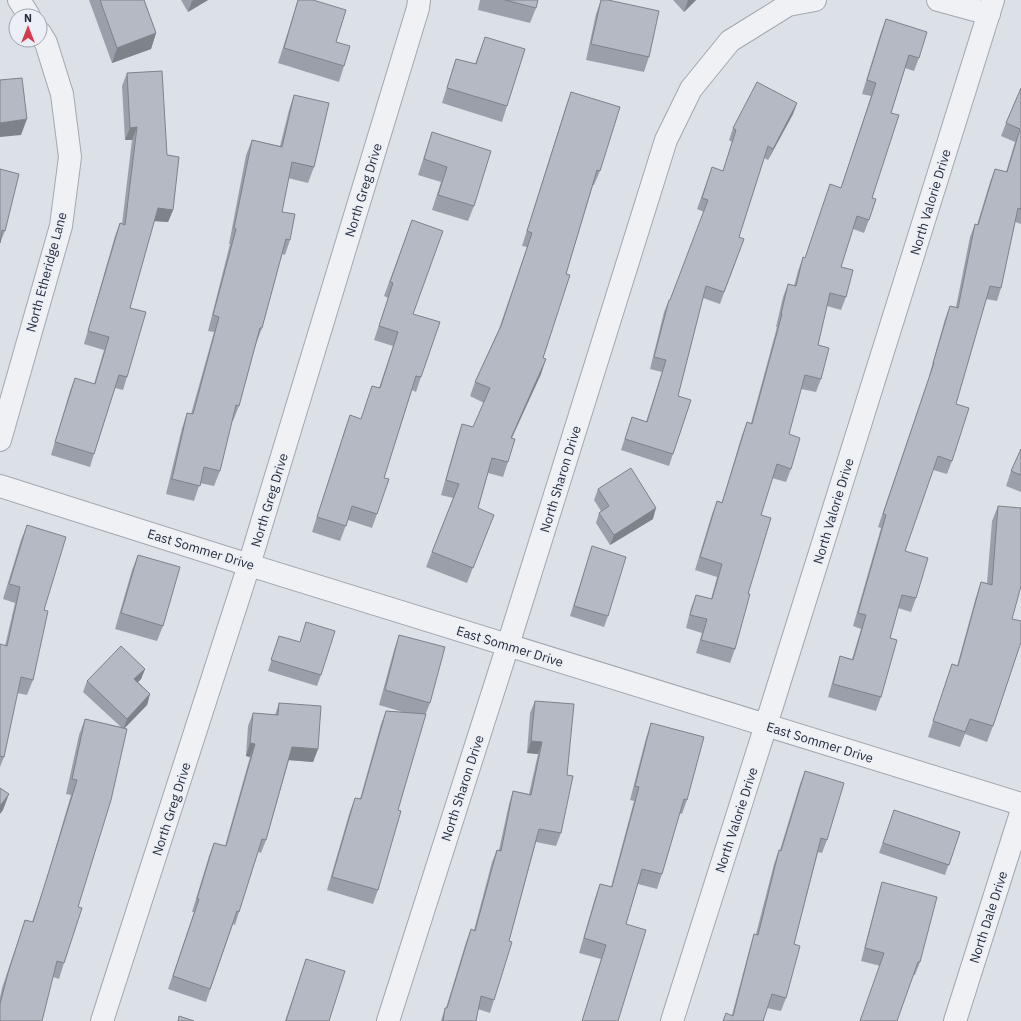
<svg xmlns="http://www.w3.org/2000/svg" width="1021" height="1021" viewBox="0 0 1021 1021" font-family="'IBM Plex Sans',sans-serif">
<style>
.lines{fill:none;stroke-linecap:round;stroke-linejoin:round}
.minor-casing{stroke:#a2a7b1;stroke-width:24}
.minor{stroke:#eff1f5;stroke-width:22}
.wall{fill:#9b9fa9}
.shaded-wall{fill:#7e8289}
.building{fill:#b4b9c4;stroke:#7e8289}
.labels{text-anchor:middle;stroke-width:3.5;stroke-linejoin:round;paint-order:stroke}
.street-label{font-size:13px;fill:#262e3e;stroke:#eceff5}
</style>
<rect width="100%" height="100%" fill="#dce0e7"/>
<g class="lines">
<defs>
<path id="minor" d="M19,0l10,16
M938,0l51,14
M0,440l61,-214 9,-69 -8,-63 -16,-51 -6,-10
M0,486l249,79 772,239
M102,1021l147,-456 169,-557 1,-8
M388,1021l120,-376 158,-505 25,-51 39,-48 58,-36 27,-5
M672,1021l94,-296 227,-725
M955,1021l66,-208"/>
</defs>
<use href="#minor" class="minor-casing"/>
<use href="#minor" class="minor"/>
</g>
<path class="wall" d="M89,0h55l12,33 -5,16 -39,14z
M181,0h27l-20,12z
M298,0l38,42 8,24 -5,16 -61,-19z
M480,0h58l-2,8 -6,15 -52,-13z
M601,0l48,57 -5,15 -58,-12 10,-46z
M673,0h23l-12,12z
M886,19l33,39 -5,13 -9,-3 -14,45 -19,85 -3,22 -5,13 -11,-4 -12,38 5,30 -5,13 -14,-4 -9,39 3,34 -5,13 -15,-3 -12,45 2,35 -5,13 -14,-4 -11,37 -13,79 -13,55 -5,14 -34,-10 6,-20 -16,-5 5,-20 5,-13 15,4 6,-22 -22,-7 17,-56 5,-13 5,1 20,-67 5,-13 4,1 26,-96h-1l7,-30 5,-13 6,2 4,-15 5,-14 2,1 25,-74 11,4 30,-92 -9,-2 19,-62z
M485,37l22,69 -5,16 -60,-19 9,-29 5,-15 19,5z
M127,73l40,82 6,55 -5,12 -14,-1 -24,87 -3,69 -4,13 -8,-2 -21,66 -4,13 -39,-12 19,-64 5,-13 19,6 10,-34 -20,-6 31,-108 5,-13 2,1 10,-84h-7l-3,-54z
M1021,88v136l-6,-2 -14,66 -4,13 -11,-2 -30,105 -4,57 -5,13 -14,-4 -28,81 11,47 -5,14 -13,-4 -8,30 -9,59 -5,14 -48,-14 8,-28 4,-13 12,3 9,-30 -8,-3 28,-98 -3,-1 51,-150v-1l16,-57 5,-13 6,1 14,-70 5,-13 2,1 13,-43 5,-13 11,3 9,-30 -14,-6 5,-13z
M571,92l29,79 -6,14h-1l-27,89 -23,84 -2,16 -29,64 -4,24 -5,15 -15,-4 -10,35 10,21 -21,54 -41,-16 27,-69 -12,-3 16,-56 5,-15 11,3 11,-24 -14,-7 5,-14 24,-53 28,-82 -5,-1 44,-140z
M294,95l20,72 -6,16 -20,-5 -6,34 8,28 -5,15 -3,-1 -20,74 -6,16v-1l-17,63 -6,15h-1l-12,50 -6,15 -14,-3 -6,18 -28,-7 16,-66 5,-15 4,1 23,-82 -6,-1 22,-87h-1l17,-89 6,-15 28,6 9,-36z
M797,103l-4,11 -25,46 -4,-2 -25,79 5,2 -24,65 -17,-6 -25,98 -5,58 -4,12 -48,-16 11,-33 14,5 16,-50 -12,-3 14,-57 5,-12h1l34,-88 -7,-3 15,-42 11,4 9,-29 -3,-2 4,-12z
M432,132l42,74 -6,15 -36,-11 9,-28 -23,-7z
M0,169l5,62 -5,12z
M412,220l1,94 8,63 -5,15 -4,-2 -28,88 -7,36 -5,14 -24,-8 -8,21 -28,-9 33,-103 5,-14 11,4 11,-33 7,2 14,-42 -19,-6 14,-42 -4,-2z
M1021,449v43l-15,-6 5,-15z
M598,489l55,30 -43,26 -14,-22 3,-10 2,-2 -7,-11z
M998,506l14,113 -19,107 -6,16 -22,-8 -5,13 -32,-10 24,-73 5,2 19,-69 5,-15 6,1 5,-62z
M27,525l17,85 -11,70 -6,15 -10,-2 -13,64 -4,10v-123l5,2 10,-43 -12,-4 18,-59z
M592,546l16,70 -4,11 -34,-11z
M138,555l25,71 -6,15 -42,-12 17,-59z
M306,622l15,53 -4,11 -49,-15 11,-35 21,6z
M399,635l31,68 -6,15 -26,92 -20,80 -5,14 -46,-14 23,-79 5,-13 5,1 21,-75 5,-13 17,1 -24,-7 15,-55z
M145,669l-4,10 -3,3 12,12 -3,11 -23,23 -46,179 -14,56 -5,16 -6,-2 -53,44v-24l2,-9 23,-68 7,2 12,-35 27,-92 -5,-1 13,-59 6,-16 36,8 -38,-35 4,-11z
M535,701l26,132 -5,13 -20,-4 -27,99 -15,59 -4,13 -12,-4 -2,12h-35l4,-13h1l20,-66 5,-13 3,1 18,-68 5,-12h2l10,-46 4,-13 16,3 9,-40 -11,-1 3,-40z
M279,703l39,46 -5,13 -24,-2 -23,80 -5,13 -3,-1 -19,60 -4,13 -2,-1 -27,78 -38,-13 26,-77h-2l17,-56 5,-13 11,3 25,-89 -4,-1 2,-30 5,-13 22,2z
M651,723l36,77 -5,14 -3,-1 -17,61 -5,15 -19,-5 -12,40 -8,97h-36l19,-62 -22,-6 16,-55 5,-14 11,3 23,-86 -4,-1 16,-62z
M805,771l22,69 -5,13 -4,-1 -24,92 -8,54 -5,13 -14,-3 -44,13 9,-6 18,-68 4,-13h2l18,-70 5,-14h1l20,-66z
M894,810l66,22 -15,43 -66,-22z
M882,882l38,80 -5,13 -54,-14 17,-65z
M306,959l23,62h-44z"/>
<path class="shaded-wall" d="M194,0h14l-20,12 4,-11z
M688,0h8l-12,12z
M156,33l-5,16 -39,14 5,-15z
M797,103l-4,11 -25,46 5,-11z
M27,119l-6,16 -21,2v-14z
M137,127l-5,13h-7l5,-12z
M158,208l15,2 -5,12 -15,-1z
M546,359l-5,15 -36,78 6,-14z
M656,508l-3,11 -43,26 4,-10z
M145,669l-4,10 -10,10 3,-10z
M150,694l-3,11 -24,25 4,-11z
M531,741l11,1 -4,12 -11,-1z
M250,743l5,1 -5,13 -4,-1z
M292,747l26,2 -5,13 -25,-2z
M9,794l-6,16 -3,4v-8z"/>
<path class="building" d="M100,0h44l12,33 -39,15z
M298,0h15l33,10 -10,32 14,4 -6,20 -60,-18z
M505,0h33l-2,8z
M601,0h7l51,11 -10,46 -58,-13z
M886,19l41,13 -8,26 -10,-3 -18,58 8,2 -27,83 4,1 -7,21 -12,-4 -16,51 12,3 -7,27 -16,-4 -12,52 11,3 -8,31 -16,-4 -16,59 11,4 -9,31 -14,-5 -16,51 10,3 -23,76h2l-15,55 -34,-9 6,-21 -17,-4 6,-20 16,4 10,-35 -22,-7 17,-56 5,2 25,-81 5,2 30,-110h-1l7,-30 8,2 7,-29 2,1 25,-74 11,4 35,-105 -9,-3z
M485,37l40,12 -18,57 -60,-18 9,-29 20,5z
M162,71l5,84 12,2 -6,53 -15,-2 -28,100 16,4 -19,65 -8,-2 -25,79 -39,-12 20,-64 20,6 14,-47 -21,-6 32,-108 5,2 12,-98 -7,1 -3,-55z
M22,78l5,41 -27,4v-43z
M757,82l40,21 -24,46 -5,-3 -29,91 5,2 -20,53 -18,-6 -28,110 13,4 -18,54 -48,-15 7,-22 15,5 19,-62 -12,-3 15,-57h1l38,-100 -6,-2 10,-31 11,4 13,-41 -3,-2z
M1021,88v121l-3,-1 -17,80 -11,-2 -34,118 13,4 -17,53 -14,-5 -33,95 23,7 -12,40 -14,-3 -12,43 7,2 -16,57 -48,-13 7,-28 13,4 13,-45 -8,-2 28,-98 -3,-1 51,-151h-1l17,-57 8,2 17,-84 3,1 17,-56 12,3 13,-43 -14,-6z
M571,92l49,15 -20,64 -3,-1 -31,104 4,1 -27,83 3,1 -35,79 4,1 -7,23 -16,-4 -14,50 16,7 -21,53 -41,-16 27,-68 -13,-4 16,-56 11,3 17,-39 -15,-6 26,-56 31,-93 -5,-2z
M294,95l35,8 -15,64 -22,-5 -10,50 13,2 -5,26 -4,-1 -24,89h-2l-21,78 -3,-1 -16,66 -16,-4 -4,19 -28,-7 15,-66 6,1 26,-97 -6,-2 23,-86 -2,-1 18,-88 30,7z
M432,132l59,19 -17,55 -36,-11 9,-28 -23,-8z
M0,169l19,5 -14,57 -3,-1 -2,13z
M412,220l31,11 -30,83 27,8 -19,55 -5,-1 -32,102 5,1 -12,35 -25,-8 -6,20 -29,-9 33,-102 11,4 11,-33 8,2 18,-56 -19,-6 14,-43 -3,-1z
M1021,449v26l-10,-4z
M631,468l25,40 -42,27 -15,-22 10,-7 -11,-17z
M998,506l23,2v78l-9,33 9,2v21l-28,84 -23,-7 -5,13 -32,-11 19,-57 6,2 23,-84 11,3z
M27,525l39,12 -22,73 4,1 -15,69 -12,-3 -17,80 -4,-1v-112l7,2 13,-59 -11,-3z
M592,546l34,11 -18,59 -34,-10z
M138,555l42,12 -17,59 -42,-13z
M306,622l29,9 -14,44 -50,-15 8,-24 21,6z
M399,635l46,12 -15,56 -45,-13z
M121,646l24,23 -11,10 16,15 -23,25 -40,-38z
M535,701l39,3 -7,71 6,1 -12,57 -22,-4 -30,112 3,1 -18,58 -13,-4 -5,25h-33l2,-13h2l24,-79 4,2 22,-81 4,1 12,-60 18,4 11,-53 -11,-1z
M279,703l42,3 -3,43 -26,-2 -26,93 -4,-1 -23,73 -2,-1 -27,78 -37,-13 26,-77h-2l17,-56 12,3 29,-102 -5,-1 3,-30 25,2z
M386,711l40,3 -28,96 3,1 -23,79 -46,-13 23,-79 6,1z
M85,719l42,10 -16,71 -33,107 4,1 -18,55 -7,-2 -15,60h-42v-17l8,-31 17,-53 8,2 16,-51 28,-91 -5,-1z
M651,723l53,14 -17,63 -3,-1 -22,75 -20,-5 -16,55 20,6 -28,91h-36l24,-76 -22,-7 16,-54 12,3 27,-100 -4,-1z
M805,771l39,12 -17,57 -6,-2 -27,106 6,2 -14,52 -14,-4 -9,27h-40l3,-8 7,3 21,-82 4,1 21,-85 2,1z
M0,788l9,6 -9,12z
M894,810l66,22 -11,33 -66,-22z
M882,882l55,15 -17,65h-2l-21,59h-37l24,-68 -19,-5z
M306,959l39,12 -16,50h-43z
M179,1016l15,5h-16z"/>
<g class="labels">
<g class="street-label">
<text transform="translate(363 190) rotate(-73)" y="5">North Greg Drive</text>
<text transform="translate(930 202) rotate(-73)" y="5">North Valorie Drive</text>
<text transform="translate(46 272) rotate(-75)" y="5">North Etheridge Lane</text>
<text transform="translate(560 479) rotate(-73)" y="5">North Sharon Drive</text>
<text transform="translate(269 500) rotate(-73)" y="5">North Greg Drive</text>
<text transform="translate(833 511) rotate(-73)" y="5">North Valorie Drive</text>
<text transform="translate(201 549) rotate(17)" y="5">East Sommer Drive</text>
<text transform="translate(510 646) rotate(17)" y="5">East Sommer Drive</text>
<text transform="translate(820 742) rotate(17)" y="5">East Sommer Drive</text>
<text transform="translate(462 788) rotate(-72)" y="5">North Sharon Drive</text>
<text transform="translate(171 809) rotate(-72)" y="5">North Greg Drive</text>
<text transform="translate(736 820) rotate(-72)" y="5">North Valorie Drive</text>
<text transform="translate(988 917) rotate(-72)" y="5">North Dale Drive</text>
</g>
</g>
<g transform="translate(28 28)"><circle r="19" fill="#eceff5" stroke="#9da2ac"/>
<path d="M0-3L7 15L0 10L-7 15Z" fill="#d23b50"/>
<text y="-6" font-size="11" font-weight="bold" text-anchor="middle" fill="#262e3e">N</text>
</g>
</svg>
